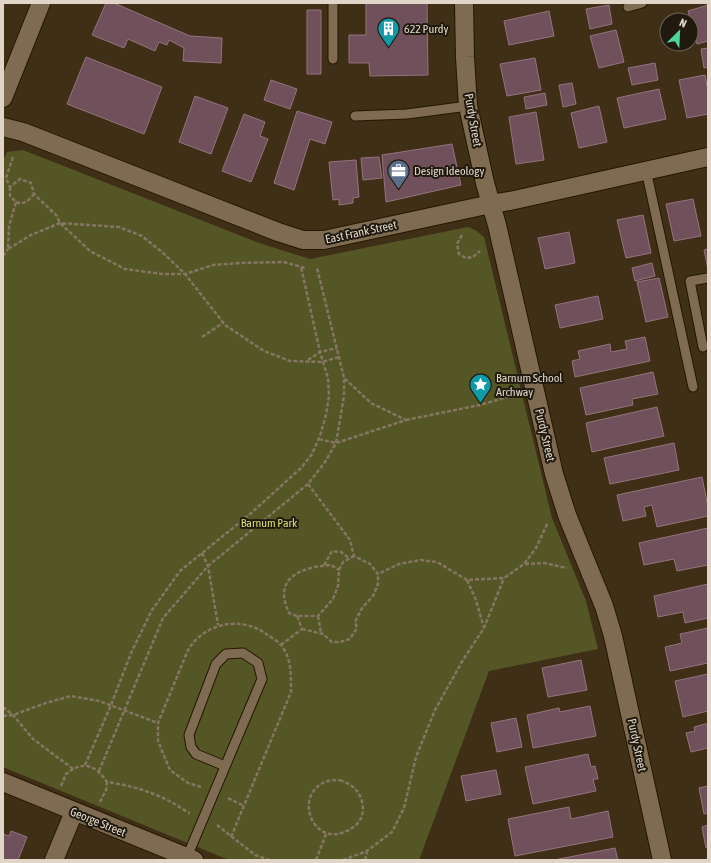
<svg xmlns="http://www.w3.org/2000/svg" width="711" height="863" viewBox="0 0 711 863" font-family="'Asap Condensed',sans-serif">
<style>
.green{fill:#555625}
.building{fill:#70515b;stroke:#94737e}
.lines{fill:none;stroke-linecap:round;stroke-linejoin:round}
.lane-casing{stroke:#261701;stroke-width:11}
.street-casing{stroke:#261701;stroke-width:20}
.path{stroke:#847662;stroke-width:2.5;stroke-dasharray:4 2;stroke-linecap:butt}
.lane{stroke:#7e6b52;stroke-width:9}
.street{stroke:#7e6b52;stroke-width:18}
.labels{text-anchor:middle;stroke-width:4;stroke-linejoin:round;paint-order:stroke}
.poi-label{font-size:12px;fill:#e0d5c7;stroke:#20190e;text-anchor:start}
.street-label{font-size:12px;fill:#e0d5c7;stroke:#20190e}
.park-label{font-size:12px;fill:#dade70;stroke:#20190e}
</style>
<rect width="100%" height="100%" fill="#402f17"/>
<path class="green" d="M23,150l236,93 51,16 158,-32 7,3 9,7 68,281 34,83 12,48 -109,22 -70,189h-190l-226,-93v-606l4,-9z"/>
<path class="building" d="M106,3h8l76,33 32,2 -1,25 -38,-2 1,-13 -15,-8 -2,5 -8,-3 -4,9 -27,-12 -4,9 -32,-13z
M366,3h61l1,72 -58,1 -1,-13h-20v-28h17z
M609,5l3,19 -22,5 -4,-20z
M708,5v36l-11,3 -9,-33z
M307,10h14v64h-14z
M549,11l5,25 -45,9 -5,-24z
M616,30l8,32 -25,6 -9,-32z
M708,48v19l-4,1 -3,-19z
M86,57l76,30 -18,47 -77,-30z
M535,58l6,32 -34,6 -7,-32z
M655,63l3,17 -26,5 -4,-17z
M705,75l3,16v23l-21,4 -8,-38z
M271,80l26,9 -7,20 -26,-9z
M572,83l4,21 -13,3 -4,-22z
M659,89l7,30 -42,9 -7,-30z
M545,93l2,12 -21,4 -2,-12z
M195,96l33,12 -17,46 -32,-12z
M599,106l8,36 -28,6 -8,-35z
M297,111l35,11 -7,22 -15,-5 -16,51 -20,-7z
M536,112l8,48 -28,4 -7,-47z
M244,114l21,8 -5,14 8,3 -17,43 -29,-11z
M452,144l9,41 -75,17 -4,-47z
M379,157l3,21 -19,2 -2,-22z
M356,160l3,37 -6,1v5l-14,2v-6l-6,1 -4,-38z
M693,199l8,37 -27,5 -8,-37z
M643,215l8,38 -25,5 -9,-38z
M569,232l6,31 -30,6 -7,-31z
M708,249v20l-4,-19z
M652,263l3,13 -20,5 -3,-13z
M659,278l9,39 -22,5 -9,-40z
M598,296l5,23 -43,9 -5,-23z
M645,337l5,24 -75,16 -3,-16 8,-2 -2,-8 32,-7 1,8 16,-3 -2,-8z
M653,372l5,22 -26,5 1,6 -47,10 -6,-27z
M657,407l7,29 -72,16 -6,-29z
M674,443l5,27 -69,14 -6,-26z
M702,477l6,30v9l-51,11 -5,-22 -8,2 2,9 -23,5 -6,-26z
M708,528v37l-31,6 -3,-12 -30,6 -5,-22z
M708,584v34l-23,5 -2,-11 -25,5 -4,-21z
M708,628v35l-38,8 -5,-24 17,-4 -2,-9z
M581,660l6,30 -39,7 -6,-29z
M708,674v37l-25,6 -8,-36z
M590,706l6,30 -63,12 -6,-33 32,-7 1,4z
M516,718l6,29 -25,5 -6,-29z
M705,724h3v24l-17,4 -5,-19 9,-2 -1,-4z
M588,754l3,13 4,-1 3,13h-5l3,12 -63,13 -8,-37z
M496,770l5,24 -35,7 -5,-25z
M708,786v27l-4,1 -5,-26z
M569,807l2,12 37,-8 5,26 -98,19 -7,-37z
M708,825v22l-2,1 -4,-21z
M11,831l16,6 -9,23h-15v-26l6,2z
M615,848l3,12h-64z"/>
<g class="lines">
<defs>
<path id="lane" d="M333,3v56
M628,7l14,-4
M355,116l52,-2 61,-8
M646,170l47,217
M703,347l-13,-66 18,-3
M187,857l75,-178 -4,-16 -15,-10 -17,1 -10,10 -27,71 2,12 5,7 29,12"/>
<path id="street" d="M464,3l1,54 3,49 17,77 12,42 57,249 13,41 37,91 9,30 49,224
M3,98l38,-95
M3,127l20,5 255,100 25,8h21l167,-36 19,-3 198,-44
M3,782l191,78
M54,860l20,-48"/>
</defs>
<use href="#lane" class="lane-casing"/>
<use href="#street" class="street-casing"/>
<path class="path" d="M13,157l-7,21 4,9 10,-8 11,4 3,11 22,21 4,8 30,28 35,18 37,5h23l28,-9 27,-2 44,-1 21,6
M10,187v9l6,6 -7,24 -1,23 23,-14 29,-12 59,4 23,9 21,17 22,21 40,51 39,26 26,10 32,1 17,-5
M16,202c9,3 12,-1 18,-8
M462,235l-5,9 2,10 7,4 7,-1 7,-6
M3,256l5,-7
M202,337l21,-14
M308,360l12,-8 17,-4
M406,420l74,-15 34,-10
M319,439l17,4 70,-23 -35,-17 -27,-25
M308,484l42,56 4,16 16,8 8,10 21,-10 22,-4 16,2 30,18 37,-2 20,-14 12,-16 12,-26
M202,553l6,13 10,59
M525,564l19,-1 23,5
M324,565l8,-14 9,1 9,7
M467,580l9,20 8,28
M297,616l-8,-3c-17,-36 13,-46 42,-48l8,5
M318,616l3,17
M302,629l21,5 9,8h8l10,-3 7,-11 -2,-6 7,-14 11,-12 5,-12v-10
M281,645l21,-16 -5,-13h21l15,-17 5,-13 1,-16 4,-8 11,-6
M3,707l10,8 20,24 40,30c15,-8 25,0 34,13 21,3 44,9 64,20 6,3 12,8 19,11
M3,716l10,-1 33,-12 25,-7 28,5 59,22
M85,765l26,-60 20,-52 21,-43 28,-39 70,-57 51,-46 11,-14 8,-18 6,-21 3,-19 -1,-18 -8,-26 -19,-85
M99,771l64,-153 45,-52 100,-82 17,-22 11,-19 8,-47v-18l-27,-110
M340,780c4,2 10,4 13,7 11,9 14,28 3,38 -39,32 -66,-28 -31,-43 4,-2 10,-2 15,-2z
M61,786l5,-12 7,-5
M201,787l-13,-4 -18,-13 -12,-29v-18l30,-73c17,-28 55,-35 81,-14 4,2 9,6 12,9 11,14 10,31 10,47l-60,145
M228,798l16,8
M100,802l6,-12 1,-8
M217,825l38,30 14,5
M316,860l10,-26
M343,860l24,-9 25,-19 12,-24 12,-51 19,-47 28,-50 21,-32 20,-50
M365,860l2,-8"/>
<use href="#lane" class="lane"/>
<use href="#street" class="street"/>
</g>
<defs>
<symbol id="building-pin" viewBox="-11 -11 22 30"><path d="M0 17L-7.5 6A9.5 9.5 0 1 1 7.5 6Z" fill="#0f9aa8" stroke="#20190e"/><path d="M-4-6H4V6H1V3H-1V6H-4ZM-2.5-4.3h1.7v1.8h-1.7ZM.8-4.3h1.7v1.8H.8ZM-2.5-1h1.7V.8h-1.7ZM.8-1h1.7V.8H.8Z" fill="#fff"/></symbol>
<symbol id="office-pin" viewBox="-11 -11 22 30"><path d="M0 17L-7.5 6A9.5 9.5 0 1 1 7.5 6Z" fill="#5c6f8a" stroke="#20190e"/><path d="M-6-3h4V-5.5h4V-3h4V5H-6ZM-1-4.5V-3h2v-1.5ZM-6 0V1H6V0Z" fill="#fff"/></symbol>
<symbol id="sight-pin" viewBox="-11 -11 22 30"><path d="M0 17L-7.5 6A9.5 9.5 0 1 1 7.5 6Z" fill="#0f9aa8" stroke="#20190e"/><path d="M0-6L1.8-2.2L6-1.7L2.9 1.2L3.7 5.4L0 3.3L-3.7 5.4L-2.9 1.2L-6-1.7L-1.8-2.2Z" fill="#fff"/></symbol>
</defs>
<g fill-rule="evenodd">
<use href="#building-pin" x="376" y="16" width="25" height="34"/>
<use href="#office-pin" x="386" y="158" width="25" height="34"/>
<use href="#sight-pin" x="468" y="372" width="25" height="34"/>
</g>
<g class="labels">
<g class="poi-label">
<text x="404" y="33">622 Purdy</text>
<text x="414" y="175">Design Ideology</text>
<text x="496" y="382">Barnum School<tspan x="496" dy="14">Archway</tspan></text>
</g>
<g class="street-label">
<text transform="translate(473 120) rotate(80)" y="4">Purdy Street</text>
<text transform="translate(361 232) rotate(-12)" y="4">East Frank Street</text>
<text transform="translate(545 435) rotate(77)" y="4">Purdy Street</text>
<text transform="translate(637 745) rotate(78)" y="4">Purdy Street</text>
<text transform="translate(98 822) rotate(22)" y="4">George Street</text>
</g>
<g class="park-label">
<text x="269" y="527">Barnum Park</text>
</g>
</g>
<rect width="711" height="863" fill="none" stroke="#e0d5c7" stroke-width="8"/>
<g transform="translate(679 32) rotate(24)"><circle r="19" fill="#20190e" stroke="#6d6458"/>
<path d="M0-3L7 15L0 10L-7 15Z" fill="#4ed39a"/>
<text y="-6" font-size="11" font-weight="bold" text-anchor="middle" fill="#e0d5c7">N</text>
</g>
</svg>
